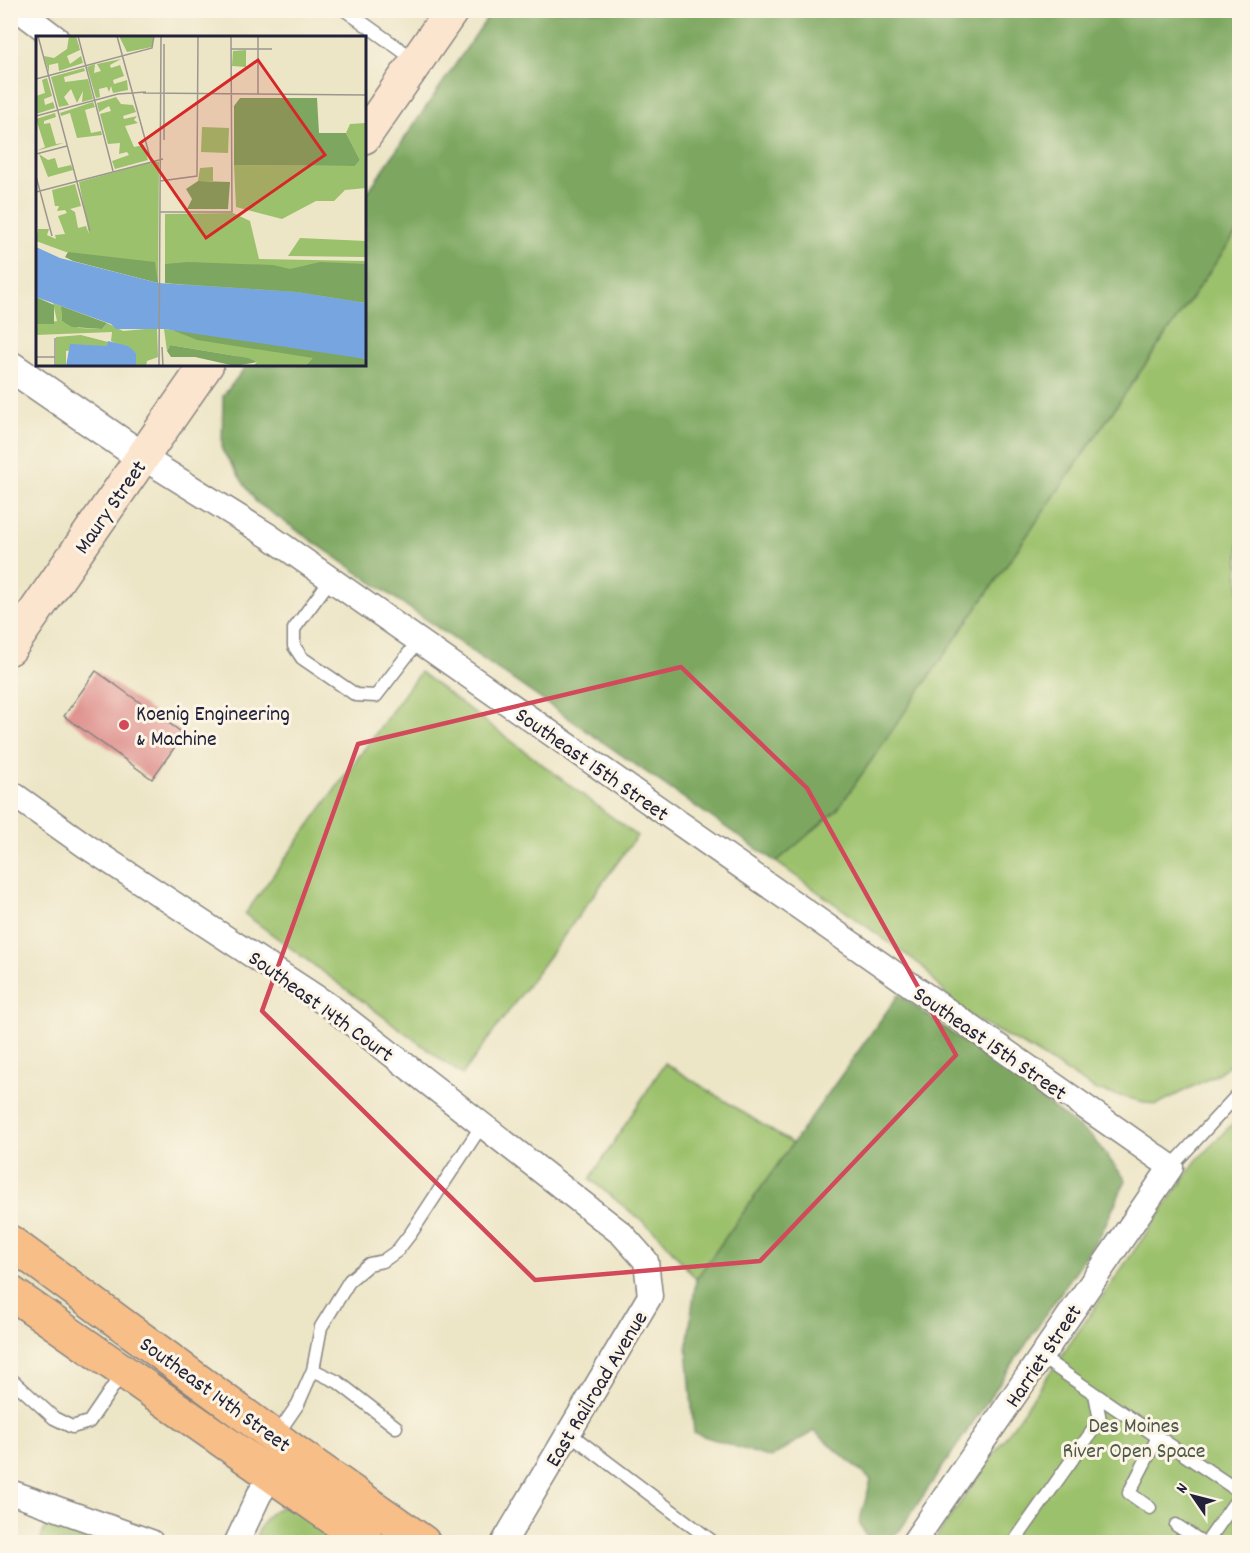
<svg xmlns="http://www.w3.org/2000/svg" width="1250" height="1553" viewBox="0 0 1250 1553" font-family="Dekko,sans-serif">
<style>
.green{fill:#9cc16c;stroke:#5f7254;stroke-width:1.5}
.forest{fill:#7da760;stroke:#50644e;stroke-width:1.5}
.building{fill:#de8f8c}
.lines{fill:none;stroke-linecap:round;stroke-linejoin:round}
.service-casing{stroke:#878480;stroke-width:15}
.minor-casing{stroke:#878480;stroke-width:27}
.tertiary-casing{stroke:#878480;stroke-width:33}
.secondary-casing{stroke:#878480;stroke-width:36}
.primary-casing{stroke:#878480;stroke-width:36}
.service{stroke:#fff;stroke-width:12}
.minor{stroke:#fff;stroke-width:24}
.tertiary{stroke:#fff;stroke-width:30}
.secondary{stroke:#fce5cf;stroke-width:33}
.primary{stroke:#f7be88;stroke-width:33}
.marked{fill:none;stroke:#d1495b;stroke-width:4.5;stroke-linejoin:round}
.poi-dot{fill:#d1495b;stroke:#fcf5e5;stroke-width:2}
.labels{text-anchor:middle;stroke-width:6;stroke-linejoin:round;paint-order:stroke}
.street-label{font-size:22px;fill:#22223b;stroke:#fcf5e5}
.poi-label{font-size:22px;fill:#22223b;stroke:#fcf5e5;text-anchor:start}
.park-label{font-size:22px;fill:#4d5a4c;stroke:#fcf5e5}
.inset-road{fill:none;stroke:#9b978e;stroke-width:1.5}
.view{fill:#d62828;fill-opacity:0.15;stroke:#d62828;stroke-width:3}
.inset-edge{fill:none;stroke:#22223b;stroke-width:3}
</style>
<rect width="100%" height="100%" fill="#fcf5e5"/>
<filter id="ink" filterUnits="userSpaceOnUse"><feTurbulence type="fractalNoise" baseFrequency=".0167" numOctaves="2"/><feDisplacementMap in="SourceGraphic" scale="12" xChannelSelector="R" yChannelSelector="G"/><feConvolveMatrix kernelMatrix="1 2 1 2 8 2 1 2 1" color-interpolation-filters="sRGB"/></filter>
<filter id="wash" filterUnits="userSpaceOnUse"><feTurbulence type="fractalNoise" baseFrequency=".008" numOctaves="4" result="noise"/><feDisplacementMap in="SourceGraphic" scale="24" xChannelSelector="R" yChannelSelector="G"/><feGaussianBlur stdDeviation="1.35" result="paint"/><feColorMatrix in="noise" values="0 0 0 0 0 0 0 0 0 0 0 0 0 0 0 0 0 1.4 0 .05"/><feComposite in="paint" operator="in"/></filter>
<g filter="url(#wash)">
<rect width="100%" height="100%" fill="#ece5c6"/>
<path class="green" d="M1239,229v829l-25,18 -58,29 -60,-15 -64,-40 -72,-39 -38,-45 -146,-104 61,-52z
M420,672l217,164 -175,239 -217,-161z
M665,1063l128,81 -97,135 -38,-45 -68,-55z
M1239,1117v425h-306l263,-381z
M282,1507l16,4 45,31h-89c6,-15 11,-30 28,-35z
M46,1524l54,18h-60z"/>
<path class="forest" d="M492,11h747v218l-402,581 -61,52 -520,-360 -34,-52 1,-54 24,-31 117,-1 1,-168z
M899,994l193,143 34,43 -24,52 -202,298 -14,12h-16l-11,-19 12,-43 -57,-49 -44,27 -76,-25 -7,-86 9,-68z"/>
<g id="blocks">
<path class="building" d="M96,671l88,63 -32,45 -88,-63z"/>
</g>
</g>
<g filter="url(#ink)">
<use href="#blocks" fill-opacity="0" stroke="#878480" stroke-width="1.5"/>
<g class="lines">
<defs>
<path id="service" d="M345,10l70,50
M331,579l-37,50v17l8,12 54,37 20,1 43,-56
M1171,1167l69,-75
M313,1370l25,12 58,45
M10,1378l44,40 18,9 17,-5 34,-50
M1095,1394l63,43
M569,1433l144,109
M276,1436l22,-32 15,-34 8,-43 29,-47 19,-16 14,-3 14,-10 14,-18 71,-108
M1150,1508l-21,-15 29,-56 82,55
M1176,1525l26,17
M1014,1542l86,-122 -5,-26 -54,-37
M1207,1542l33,-47"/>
<path id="minor" d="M19,10l37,28
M142,457l127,79 902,631 -257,375
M10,792l76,54 245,161 291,227 24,27 4,35 -146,246
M10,1492l141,50
M237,1542l22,-47 21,-32"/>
<path id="tertiary" d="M10,366l132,91"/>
<path id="secondary" d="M364,137l88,-127
M10,648l197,-284"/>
<path id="primary" d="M10,1242l281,207 132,93
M10,1292l357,250"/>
</defs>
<use href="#service" class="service-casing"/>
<use href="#minor" class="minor-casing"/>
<use href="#tertiary" class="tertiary-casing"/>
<use href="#secondary" class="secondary-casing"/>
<use href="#primary" class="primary-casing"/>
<use href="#service" class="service"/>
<use href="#minor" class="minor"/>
<use href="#tertiary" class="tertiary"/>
<use href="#secondary" class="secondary"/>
<use href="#primary" class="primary"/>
</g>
</g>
<path class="marked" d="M681,667l126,121 149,267 -196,206 -225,19 -273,-269 96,-267z"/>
<circle class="poi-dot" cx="124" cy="725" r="6"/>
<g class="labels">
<g class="street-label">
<text transform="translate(109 506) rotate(-55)" y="8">Maury Street</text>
<text transform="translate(593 763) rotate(35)" y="8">Southeast 15th Street</text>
<text transform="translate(322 1005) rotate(36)" y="8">Southeast 14th Court</text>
<text transform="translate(991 1042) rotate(35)" y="8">Southeast 15th Street</text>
<text transform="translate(1042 1355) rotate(-56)" y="8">Harriet Street</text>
<text transform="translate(595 1388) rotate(-59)" y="8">East Railroad Avenue</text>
<text transform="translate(216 1393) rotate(36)" y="8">Southeast 14th Street</text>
</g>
<g class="poi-label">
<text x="136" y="720">Koenig Engineering<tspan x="136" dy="25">&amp; Machine</tspan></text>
</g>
<g class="park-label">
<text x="1134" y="1432">Des Moines<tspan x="1134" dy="25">River Open Space</tspan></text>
</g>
</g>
<g transform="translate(36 36)">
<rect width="330" height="330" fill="#ece5c6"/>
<path d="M33,0h7l4,14 -13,6 3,8 11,-8 2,7 -24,8 -1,-8 -9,2v8l-5,-17 10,2 13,-9zM83,0h35l-2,11 -25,5zM210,14v17l-14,-1 1,-15zM85,23l-11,6 1,3 9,-3 4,11 -11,4 1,4 13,-4 1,10 -15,3 -2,-7 -2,6 -2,-5 -8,2 1,8 -4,1 -9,-31 8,-3 -1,9 7,-2 -4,-7zM48,32l1,3 -21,6 1,5 23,-3 5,20 -11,3 1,-11 -6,12 -6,-14 -7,8 5,8 -10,2 -8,-30zM11,42l5,18 -8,3 1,6 8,-3 2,6 -19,6v-18l9,-3 -3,-13zM80,61l5,7 12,1 3,7 -13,4 1,3 13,-3 -3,4 4,3 -13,3 9,21 10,-2 4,15 -33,9 -3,-8 17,-6 -2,-3 -8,2 1,-11 -12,1 -8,-30 11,-3 -2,-5 -10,6 -2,-9zM57,66l2,5 -10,3 6,23 10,-2 1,4 -25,3 -7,-25 -9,3 -1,-3zM19,77l1,4 -12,4v3l6,-1 6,21 8,-1 -28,8 9,-4 -9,-28zM330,87v65l-21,2 -11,11h-18l-34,18 -46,-12 -2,-42 121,1 5,-6 -14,-27 4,-9zM166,91l27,1 -1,25 -27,-1zM3,118l9,6 7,-2 3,10 13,-3 2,5 -25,7zM119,125l4,1 -1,121 -60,-25 -32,-6 -30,-11 2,-12h11l-2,6 9,4 -1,-4 10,-1 -7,-18 9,-3 -2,-3 -8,1 2,-5h-4l-3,-16 23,-6 6,22 -11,3 5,3 3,16 8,-2 3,8 -10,-52zM177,131v14h-15l2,-13zM197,177l17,8 9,38 107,2v42l-201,-20v-69zM264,202l66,3v16l-78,-1zM17,267l8,3 1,15 17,7 23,1 5,-6 16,8 34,-3 1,29 -11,4 -1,5h-10v-13l-25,-12 1,-9 -76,3v-11l21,-3zM128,293l202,30v7h-113l4,-4 -21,-6 -66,-11 -3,6zM45,299l27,7v4l-42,5v15h-10v-29z" fill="#9cc16c"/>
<path d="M204,62h77l2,35h27l14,27 -5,6 -121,-1v-59zM162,145l32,1 -2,27h-41l5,-10 -6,-10zM32,216l87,10 3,21 -85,-22 -8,-4zM152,226l85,3 17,4 30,-7 46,2v39l-69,-11 -132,-9v-19zM0,261l18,8v19h-18zM25,271v-1l46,17 -5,6 -30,-2 -10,-6zM134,293l166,24 30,6v7h-60l7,-8 -116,-18zM134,309l78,13 9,4 -22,4 -40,-9h-24l-4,-6z" fill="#7da760"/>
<path d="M0,211l24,11 98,25 139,9 69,11v56l-202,-30h-48l-5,-5 -75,-27zM72,305l20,5 8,7v13h-70l4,-22 37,2z" fill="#77a5e0"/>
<path class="inset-road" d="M2,0l52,195M42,0l35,135M81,0l34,125M195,13h41M0,43l116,-31 2,-12M107,57l223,2M222,58v-58M0,80l82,-22 28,-2M128,104v-96M0,118l31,-8M0,140l16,60M124,145l37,-5 1,-140M0,156l127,-33M124,176h72l-1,-176M19,302v28M126,311l1,19M0,321h19M123,330l2,-330"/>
<path class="view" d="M222,24l67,95 -119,83 -66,-95z"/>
<rect width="330" height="330" class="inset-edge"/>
</g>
<rect width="1250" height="1553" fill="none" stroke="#fcf5e5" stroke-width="36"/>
<g transform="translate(1193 1496) rotate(305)" stroke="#fcf5e5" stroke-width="4.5" paint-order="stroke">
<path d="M0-4.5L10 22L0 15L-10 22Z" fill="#22223b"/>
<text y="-9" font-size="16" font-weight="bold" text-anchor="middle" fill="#22223b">N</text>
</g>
</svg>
